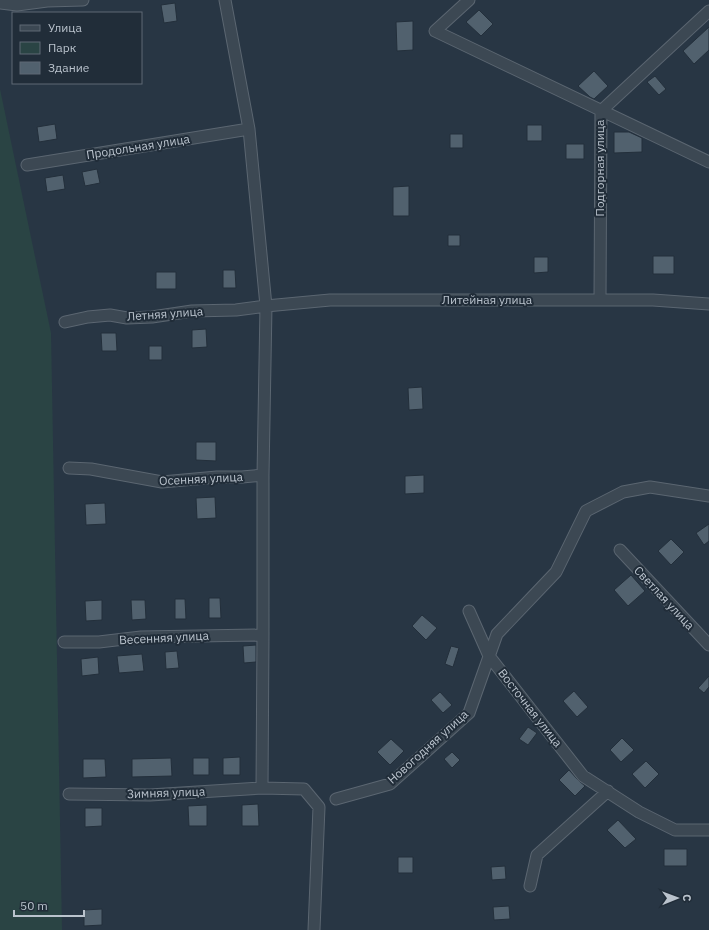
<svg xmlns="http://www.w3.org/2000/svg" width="709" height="930" viewBox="0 0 709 930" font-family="'IBM Plex Sans',sans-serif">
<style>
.green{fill:#2a4444}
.building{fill:#51616e;stroke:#232f3b}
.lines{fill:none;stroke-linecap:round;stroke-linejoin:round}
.street-casing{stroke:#5b6671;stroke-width:13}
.street{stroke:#3c4853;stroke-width:11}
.labels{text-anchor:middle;stroke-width:4;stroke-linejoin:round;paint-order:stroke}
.street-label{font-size:12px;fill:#bac3cd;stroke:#212d39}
</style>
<rect width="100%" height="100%" fill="#283644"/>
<path class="green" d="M0,89l51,244 11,597h-62z"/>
<path class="building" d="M175,3l2,18 -13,2 -3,-18z
M479,10l14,14 -12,12 -15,-14z
M413,21v29l-16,1 -1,-29z
M709,27v23l-15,14 -11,-13z
M594,71l14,15 -14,13 -4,-2 -12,-11z
M655,76l11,13 -7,6 -12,-13z
M55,124l2,15 -18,3 -2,-15z
M527,125h15v16h-15z
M614,132h15l13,6v14l-28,1z
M450,134h13v14h-13z
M566,144h18v15h-18z
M97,169l3,14 -15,3 -3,-14z
M63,175l2,14 -18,3 -2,-14z
M409,186v30h-16v-29z
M448,235h12v11h-12z
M653,256h21v18h-21z
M534,257h14v15l-14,1z
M223,270h12l1,18h-13z
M156,272h20v17h-20z
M206,329l1,18 -15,1v-18z
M101,333h15l1,18h-15z
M149,346h13v14h-13z
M422,387l1,22 -14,1 -1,-22z
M196,442h20v19l-20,-1z
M424,475v18l-19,1v-18z
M215,497l1,21 -19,1 -1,-21z
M105,503l1,21 -20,1 -1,-21z
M709,524v17l-5,4 -8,-12z
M671,539l13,13 -13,13 -13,-14z
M631,575l14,16 -17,15 -14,-16z
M209,598h11l1,20h-12z
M175,599h10l1,20h-11z
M102,600v20l-16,1 -1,-20z
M131,600h14l1,19 -14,1z
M422,615l15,13 -11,12 -14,-14z
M256,645v17l-12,1 -1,-17z
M451,646l8,2 -6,19 -8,-3z
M177,651l2,17 -13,1 -1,-17z
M142,654l2,17 -25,2 -2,-17z
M98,657l1,17 -17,2 -1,-17z
M709,676v11l-5,6 -6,-5z
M574,691l14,16 -11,10 -14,-16z
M440,692l12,13 -9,8 -12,-13z
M528,727l9,6 -9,12 -9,-6z
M622,738l12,12 -13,12 -11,-12z
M391,739l13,12 -14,14 -13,-13z
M452,752l8,8 -8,8 -8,-9z
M240,757v18h-17v-17z
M171,758l1,18 -40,1v-18z
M193,758h16v17h-16z
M83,759h22l1,18 -23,1z
M646,761l13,13 -14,14 -13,-14z
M569,770l9,10 7,6 -10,10 -16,-16z
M258,804l1,22h-17v-21z
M207,805v21h-18l-1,-20z
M85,808h17v18l-17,1z
M618,820l18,19 -11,9 -18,-18z
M664,849h23v17h-23z
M398,857h15v16h-15z
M505,866l1,13 -14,1 -1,-13z
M509,906l1,13 -16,1 -1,-13z
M102,909v16l-18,1v-16z"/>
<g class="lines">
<defs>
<path id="street" d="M225,0l24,129 17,177 -3,169v160l-1,153 42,1 15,18 -5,123
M469,0l-34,31 274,131
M0,3l17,2 30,-4 36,-1
M27,165l222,-36
M600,300l1,-189 108,-100
M65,322l23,-5 22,-2 17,3 25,-1 40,-6 44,-1 30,-4 64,-6h323l56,4
M69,468l22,1 71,13 55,-5h25l21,-2
M620,550l89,95
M469,611l20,45 94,120 56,36 36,18h34
M64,642h35l42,-5 122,-2
M69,794l81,1 112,-7
M336,799l54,-15 79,-71 28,-79 59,-62 30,-61 37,-19 27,-5 59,9
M530,886l7,-31 71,-64"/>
</defs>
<use href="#street" class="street-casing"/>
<use href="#street" class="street"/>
</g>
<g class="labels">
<g class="street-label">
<text transform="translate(138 147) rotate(-9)" y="4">Продольная улица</text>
<text transform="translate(600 168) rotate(-90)" y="4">Подгорная улица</text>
<text x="487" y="304">Литейная улица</text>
<text transform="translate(165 314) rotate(-4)" y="4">Летняя улица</text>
<text transform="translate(201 479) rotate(-3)" y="4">Осенняя улица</text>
<text transform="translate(664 598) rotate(47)" y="4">Светлая улица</text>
<text transform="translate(164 638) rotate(-3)" y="4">Весенняя улица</text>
<text transform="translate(530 708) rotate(52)" y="4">Восточная улица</text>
<text transform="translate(428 747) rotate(-42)" y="4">Новогодняя улица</text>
<text transform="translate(166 793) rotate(-2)" y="4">Зимняя улица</text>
</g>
</g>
<rect x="12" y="12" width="130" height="72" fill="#212d39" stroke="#5e6974"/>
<rect x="20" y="25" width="20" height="6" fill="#3c4853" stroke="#5e6974"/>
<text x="48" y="32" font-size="12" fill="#bac3cd">Улица</text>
<rect x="20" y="42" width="20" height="12" fill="#2a4444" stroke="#5e6974"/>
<text x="48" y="52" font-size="12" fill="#bac3cd">Парк</text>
<rect x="20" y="62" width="20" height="12" fill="#51616e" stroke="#5e6974"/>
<text x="48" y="72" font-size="12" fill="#bac3cd">Здание</text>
<g transform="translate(677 898) rotate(89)" stroke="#212d39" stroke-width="3" paint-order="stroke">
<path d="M0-3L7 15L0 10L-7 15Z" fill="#bac3cd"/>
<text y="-6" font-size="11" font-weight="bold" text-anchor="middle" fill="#bac3cd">С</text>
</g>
<path d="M14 910v6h70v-6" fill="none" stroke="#bac3cd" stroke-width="2"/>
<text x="20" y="910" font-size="12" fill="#bac3cd" stroke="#212d39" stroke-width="3" paint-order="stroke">50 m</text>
</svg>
